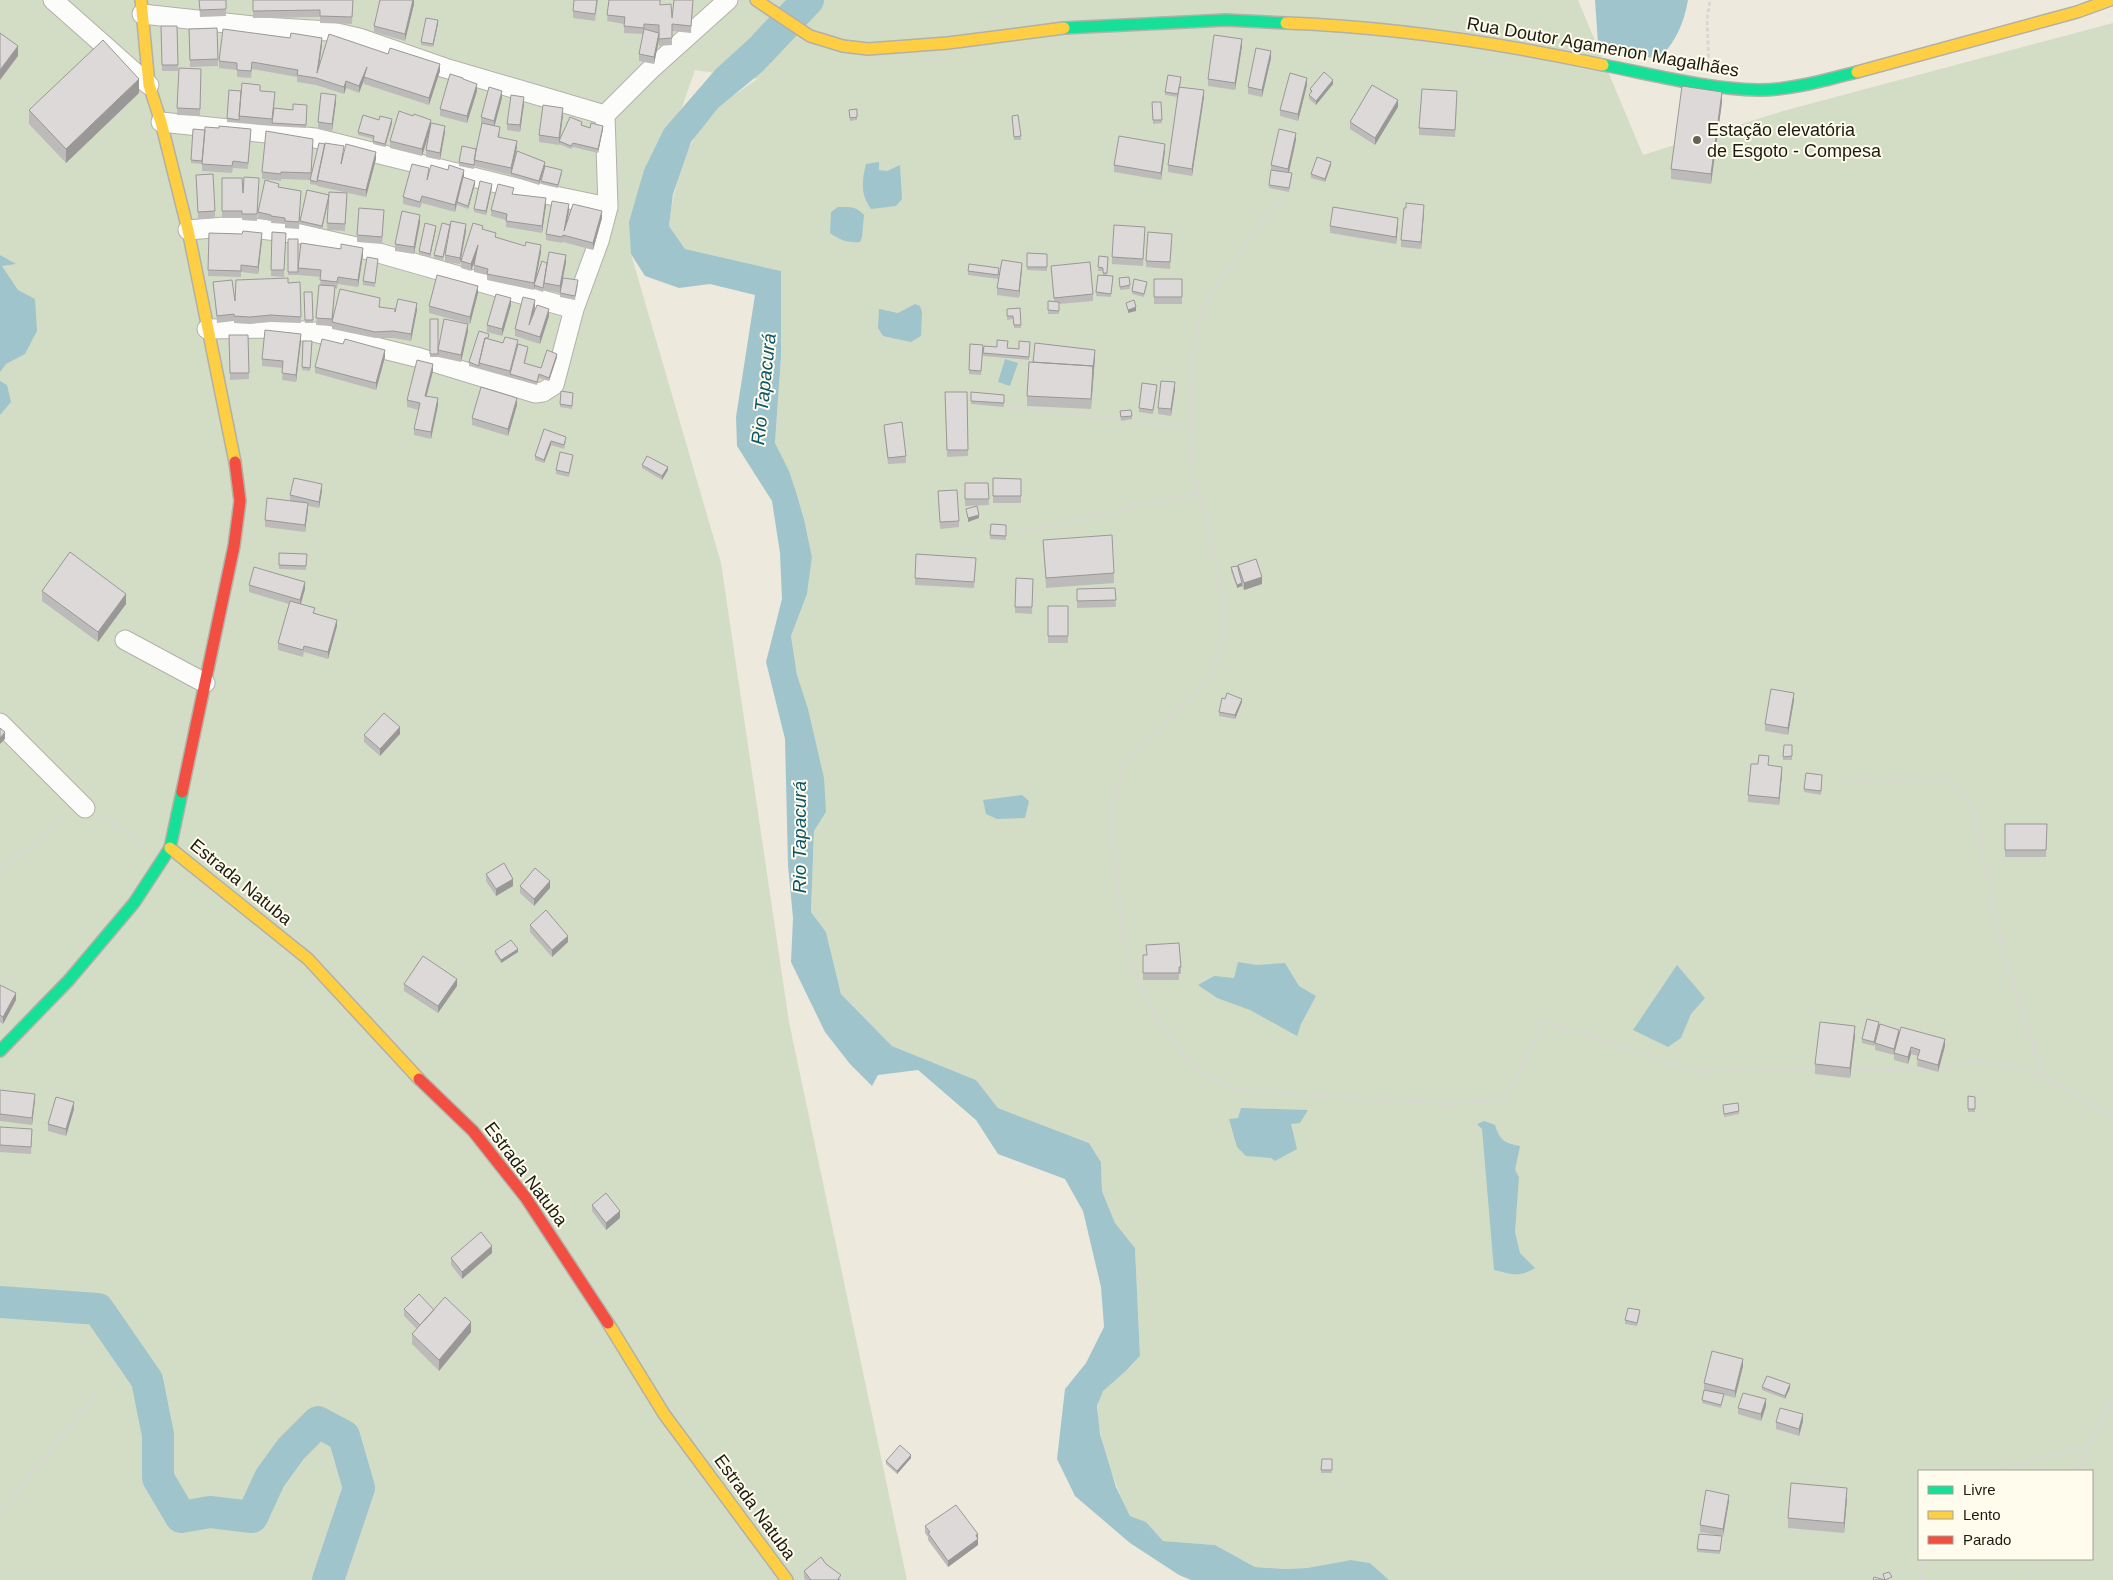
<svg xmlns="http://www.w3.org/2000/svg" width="2113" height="1580" viewBox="0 0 2113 1580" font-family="Helvetica,sans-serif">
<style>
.green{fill:#d3ddc5;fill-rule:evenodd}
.water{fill:#a0c4cc}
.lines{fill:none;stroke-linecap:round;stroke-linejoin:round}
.river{stroke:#a0c4cc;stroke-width:32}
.street-casing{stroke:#b3b0a7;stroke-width:21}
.fast-casing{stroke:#b3b0a7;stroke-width:14}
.slow-casing{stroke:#b3b0a7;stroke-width:14}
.jam-casing{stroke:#b3b0a7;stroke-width:14}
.path{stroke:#d8d7d4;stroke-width:3;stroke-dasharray:4 2.5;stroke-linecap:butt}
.street{stroke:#fcfcfa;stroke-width:19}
.fast{stroke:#16e098;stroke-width:11}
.slow{stroke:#ffcf43;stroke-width:11}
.jam{stroke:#f24e42;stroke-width:11}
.wall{fill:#bdbbba}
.shaded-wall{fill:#9a9897}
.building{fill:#dcd9d8;stroke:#9a9897}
.poi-dot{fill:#656358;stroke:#fffced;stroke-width:2}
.labels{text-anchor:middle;stroke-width:4;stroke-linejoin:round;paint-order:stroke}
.street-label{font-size:18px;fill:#1c1a11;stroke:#fffced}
.poi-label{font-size:18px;fill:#1c1a11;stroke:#fffced;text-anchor:start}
.water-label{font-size:19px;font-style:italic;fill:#0c5668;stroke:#fffced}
</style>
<rect width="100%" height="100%" fill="#edeadd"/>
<path class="green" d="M0,0h1578l65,155 140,-44 330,-88v1557h-724l-19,-17 -19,-3 -44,8 -22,1 -30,-2 -40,-22 -52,-4 -17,-18 -16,-7c-12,-24 -45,-103 -27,-126 6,-6 15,-11 21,-17 6,-5 11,-11 16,-17l-5,-108 -20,-25 -13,-32 -1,-29 -12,-19 -91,-35 -22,-28 -84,-34 -51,-52 -15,-62 -15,-20 3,-81 12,-19 -29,-137 -6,-39 16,-42 5,-37 -8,-38 -8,-26 -21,-50 6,-86v-86l-96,-22 -16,-23c5,-42 17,-91 50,-119 12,-11 26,-19 38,-28l-62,-9 -64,184 90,309 68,459 118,558h-907zM1919,1471h173v88h-173z"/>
<path class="water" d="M1595,0h93c-4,23 -12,41 -28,58l-52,-3 -10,-12z
M772,18l25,17 -34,36 -45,37 -27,34 -18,52 -4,32 16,23 96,22v86l-6,86 14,28 7,21 8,27 8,38 -5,37 -16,42 6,39 11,34 16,69 2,34 -12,19 -3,81 15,20 15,62 51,52 84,34 22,28 91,35 12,19 1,29 13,32 20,25 5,108 -14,15 -23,20 -6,15 3,28 16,53 14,29 16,6 17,19 52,4 40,22 30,2 22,-1 44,-8 19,3 19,17h-198l-12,-5 -49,-32 -55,-47 -18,-37 8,-70 21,-26 18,-36 -3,-40 -18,-76 -18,-32 -67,-25 -22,-34 -58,-50 -40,5 -6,11 -22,-22 -25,-32 -34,-70 2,-44 -5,-53 -3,-126 -19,-77 16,-63 -2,-46 -8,-52 -35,-55 -1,-29 19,-122 -45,-11 -31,4 -34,-12 -14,-22 -2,-32 15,-52 20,-41 52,-60z
M879,162v8l8,1 13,-6 2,34 -6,7 -25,3c-11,-15 -9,-29 -5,-45z
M838,207c12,0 18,-1 26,8l-2,22 -2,5c-13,1 -20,-2 -30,-9l1,-21z
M0,255l16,9 -14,2 16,24 17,9 2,32 -12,23 -19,10 -6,8z
M915,304l5,2 2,6 -1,24 -10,6 -28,-6 -5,-8 1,-19 19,4z
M1005,359l13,4 -8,23 -12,-4z
M0,381l7,4 4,17 -11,13z
M1022,795l7,6 -4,17 -28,1 -11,-5 -3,-14z
M1238,962l19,3 28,-2 14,23 17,10 -15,28 -4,12 -47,-26 -33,-12 -19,-13 16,-9 20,2z
M1677,965l28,33 -14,16 -10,24 -13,9 -35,-17z
M1241,1108l67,2 -8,13 -9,1 6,25 -22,12 -4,-3 -25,-2 -9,-9 -8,-28 9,-1z
M1484,1121l11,4c5,16 10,18 25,21l-5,24 4,7 -4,55 5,21 15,15c-16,10 -24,6 -41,2l-12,-141 -5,-5z"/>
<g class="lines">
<path class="river" d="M766,44l42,-44
M0,1302l98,7 49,71 11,55v43l23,39 29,-5 42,5 18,-39 21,-29 27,-27 26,14 15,52 -31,92"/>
<defs>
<path id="street" d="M53,0l96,85
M142,14l121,13 65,4 31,7 86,30 160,47
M161,122l154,16 206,51 87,18
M188,230l49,-4 63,8 65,15 209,60
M207,329l59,-1 48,4 106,26 115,35 8,-1 11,-7 20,-76 25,-68 9,-34 -3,-92 45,-45 78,-70
M125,640l80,43
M0,723l85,85"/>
<path id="fast" d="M1064,28l162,-8 60,3
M1603,65c52,10 103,24 156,25 32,0 67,-10 98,-18
M0,1051l69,-71 65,-77 36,-55 12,-56"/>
<path id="slow" d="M141,0l8,85 12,37 27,108 47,232
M756,0l54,36 33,10 25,3 80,-6 116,-15
M1286,23c106,4 214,20 317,42
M1857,72l220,-60 33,-12
M170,848l138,111 111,120
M608,1323l56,91 123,166"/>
<path id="jam" d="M182,792l52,-246 6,-45 -5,-39
M419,1079l54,52 53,67 82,125"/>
</defs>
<use href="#street" class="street-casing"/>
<use href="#fast" class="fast-casing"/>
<use href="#slow" class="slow-casing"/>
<use href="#jam" class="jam-casing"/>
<path class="path" d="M1709,64l-2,-44 3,-20
M1287,189l-74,100 -15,32 -7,46 1,101 16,58 17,88 -4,34 -13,33 -85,85 -13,48 15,135 29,67 42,53 38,21 217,14 55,-6 37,-77 154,50 122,-1
M1001,406l190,21
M1018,532l181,-39
M1842,781l106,-3 25,32 31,144 39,123
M101,816l44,31
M0,870l68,-55
M1935,1069c15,-1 28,-9 41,-8 49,1 96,31 137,56
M1848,1070l81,-1
M1997,1471l91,-26
M2076,1471l37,-73
M0,1512l97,-119
M1921,1580l4,-21
M2028,1580l10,-21"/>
<use href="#street" class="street"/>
<use href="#fast" class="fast"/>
<use href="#slow" class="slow"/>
<use href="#jam" class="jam"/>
</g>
<path class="wall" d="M199,0h27v16l-26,1z
M253,0h100l-1,24 -32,-1v-6l-67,1z
M414,0v4l-9,37 -31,-9v-6z
M598,0l-3,21 -22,-3v-7z
M609,0h51v5l12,13 21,-18 -2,33 -19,-2v14l-13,1v-6l-5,24 -15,-3v-7l4,-20 -19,-1v-9l-17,-3z
M438,24l-5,23 -12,-2v-3z
M161,26h16l1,45h-16z
M217,28l1,38 -28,1 -1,-38z
M322,45l-3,22 121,4 -11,34 -65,-21v-4l-5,13 -13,-5 -2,6 -28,-9 -19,-3v-5l-45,-8 -1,9 -14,-1v-7l-18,-2v-7z
M1242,46l-7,44 -27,-4v-7z
M1271,58l-9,39 -14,-3v-7z
M179,68l22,1 -1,47 -23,-1z
M463,80l14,11 -10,32 -27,-7v-7z
M1181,81l-1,6 24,10 -12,79 -24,-4v-7l10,-68 -13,-2v-3z
M1333,84l-17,21 -7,-6v-4l2,-2 -1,-4z
M1307,85l-9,36 -18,-5v-6z
M241,91h19l15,8 -1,9 19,2 14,-5 -1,23 -34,-2 -45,-4v-4z
M139,93l-73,70 -37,-39v-14z
M502,98l-8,28 6,8 -1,3 18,10 -4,19 32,-1 -6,20 -28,-9v-1l-37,-9v3l-15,-3v-4l17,-13 6,-25h-1v-7z
M1457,98l-2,39 -36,-2v-7z
M336,102l-4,29 -14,-2v-7z
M1152,102h9l1,21 -9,1z
M1722,102l-11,82 -40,-5v-10z
M524,104l-4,28 -13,-2v-6z
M1398,107l-23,38 -25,-16v-7z
M857,109v11l-7,1 -1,-11z
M563,115l-3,25 22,-15 8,3 13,1 -5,24 -25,-6 -2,2 -12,-5v-2v3l-20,-3v-7z
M1012,116l9,20v4h-7z
M392,123l-7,24 -12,-3 1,-5 -16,-4v-3z
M431,123l14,9 -5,28 -14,-3v-7l3,-17 -7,23 -32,-8v-7z
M251,135l-3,34 -15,-1 -1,5 -30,-2v-7l-11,-1v-3z
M1296,140l-7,33 3,4 -3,15 -20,-4 2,-16v-7z
M313,145l-2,31 33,-22 32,5 -10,38 -49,-11v-1l-7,-1v-4l-29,-1v2l-19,-2v-7z
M1165,151l-4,29 -47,-8v-7z
M1331,165l-6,17 -14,-4v-4z
M429,173l35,5 11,6 -7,25 -11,-4 -2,7 -33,-9 -2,5 -17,-4v-7z
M562,173l-4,15 -17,-4v-3z
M196,175l19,36v7l-17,1z
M222,178l21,15 16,-8 -2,36 -15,-1v-2h-20z
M279,187l22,4 -2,38 -14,-1v-4l-14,-1v-2l-13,-3v-6z
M492,187l-6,28 -12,-3v-3z
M307,190l40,10 -2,31 -18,-1 1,-29 -6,28 -22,-5v-3z
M514,194l32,11 -4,28 -36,-6v-7l-15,-4v-6z
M569,211l-2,12 35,-5 -9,32 -30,-8 -1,1 -16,-3v-6z
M1424,212l-3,37 -20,-2v-7z
M384,217l-2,27 -25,-2v-7z
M420,222l-6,32 -19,-3v-7z
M1398,225l-2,19 -66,-11v-7z
M436,229l-6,28 -11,-2v-4z
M483,230l13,7 45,15 -6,30 12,-19 19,-1 -3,16 15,6 -3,16 -15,-3v-4l-16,-3v-1l-1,3 -9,-3v-1v2l-47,-10v-5l-13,-3v-9l-3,8 -10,-3v-7z
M466,231l-6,33 -15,-2v-7l1,-8 -3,13 -9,-2v-3z
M272,232l14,1 -2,44 -13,-1z
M209,233l33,1 20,6 -4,34 -17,-2v5l-33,-1z
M1145,234l-2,32 -31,-2v-7z
M288,239l10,29 65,-13 -5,32 -20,-3 -1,5 -2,-1 -2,31 47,-14v2l15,5 22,-2 -6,31 -18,-3h-18l-43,-9v-3l-16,-1 5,-48 -23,-2h-10z
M1172,240l-2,29 -24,-2v-6z
M1027,253l20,1v17l-20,-1z
M1099,256l9,4 -1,16h6l-2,21 -15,-1 2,-21h5v-4h-5z
M378,262l-3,25 -12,-2v-4z
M1051,266l42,28v7l-34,3v10h-11v-4l6,-9z
M1022,269l-3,29 -22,-3v-7z
M968,271l31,1 -1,7 -30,-4z
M1119,278l11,7v4l-10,1z
M1154,279h28v25h-28z
M213,282l22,19 53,-18 12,-1 1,41 -30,-1 -21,2 -16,-1v-2l-17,2z
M1147,285l-3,12 -12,-3v-3z
M304,292h8l1,31h-8z
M478,293l-8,31 -41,-11v-7z
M511,305l-9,31 -15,-4v-7z
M535,307l-1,7 15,2 -9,28 -25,-8v-7z
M1020,308l1,20h-7l-1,-9 -6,1v-11z
M430,319l8,31 30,-19 -7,31 -23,-5v-6v6h-8z
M229,335h19l1,44 -19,1z
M489,338v1l14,4 15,1 10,6 -3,14 16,4 16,-11 -8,24 -10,-3 -2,7 -68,-19v-4z
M301,341l-5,41 -14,-2 1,-12 -21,-2v-7z
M303,341h9l-2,30 -8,-1z
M1030,342l-1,18 -46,-4 1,-10 35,3z
M970,344l13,1 -2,30 -12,-1z
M385,357l-9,33 -61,-17v-6z
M1095,357l-4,52 -64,-3v-10l6,-34z
M433,371l-7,25 12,9 -7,34 -17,-4v-6l5,-19 -12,-3v-7z
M1157,389l-4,25 -14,-2v-4z
M1175,389l-4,27 -13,-2v-6z
M945,392h22l1,64 -21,1z
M971,392l33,3v12l-33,-3z
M573,396l-1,13 -12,-2v-3z
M517,405l-9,31 -36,-11v-7z
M1120,411l12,5v3l-11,2z
M884,425l22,31v7l-18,1 -4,-33z
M544,429l22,12 -2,8 -13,-4 -7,18 -9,-3v-4z
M573,458l-4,19 -13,-3v-4z
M642,465l26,5 -6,10 -20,-12z
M993,478l28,1v24h-28z
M965,483h23l1,22 -24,1z
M322,491l-3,17 -11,-2 -3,26 -40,-5v-7l25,-19v-6z
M938,491l21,30v6l-19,2z
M991,524l15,1v15l-16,-1z
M1043,540l71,33v10l-68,5z
M279,553l28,1 -1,16 -27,-1z
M976,564l-2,24 -59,-3v-7z
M1238,566l24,18 -18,6 -2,-4 -5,2 -6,-17v-4z
M1016,578l17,1 -1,35 -17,-1z
M249,585l56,4 -5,15 37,22 -9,33 -24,-7 -1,5 -25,-7v-7l11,-39 -40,-12z
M1115,588l1,19 -39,1v-19z
M42,591l84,13 -28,38 -56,-41z
M1048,606h20v37h-20z
M1225,699l17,3 -7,17 -16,-3v-4z
M1794,700l-6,35 -23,-4v-7z
M400,734l-20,22 -16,-14v-7z
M1784,745h8v15h-9z
M1768,765l14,9 -3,31 -31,-3v-7z
M1822,775l-1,20 -17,-3v-3z
M2005,824h42l-1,33h-41z
M486,874l27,12 -17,10 -10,-15z
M520,886l30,2 -16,18 -14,-13z
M530,925l38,17 -16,15 -22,-25z
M495,951l23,1 -17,11 -6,-9z
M1143,955l38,12v7h-2v6h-36z
M404,984l53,2 -19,27 -34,-22z
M0,985l16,15 -13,24 -3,-2z
M1879,1025l-5,21 -12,-3v-4z
M1899,1035l46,11 -7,26 -21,-6 1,-10 -7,-2 -3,10 -14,-4v-6v1l-19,-5v-7z
M1855,1036l-5,42 -35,-4v-10z
M0,1090l35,10 -3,25 -32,-4z
M1968,1096l7,1v15h-7z
M1723,1105l16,6v3l-15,3z
M74,1109l-8,27 -18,-5v-7z
M0,1127l32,9 -1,18 -31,-2z
M592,1205l28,13 -14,12 -14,-19z
M492,1253l-30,26 -11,-14v-7z
M404,1309l30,1 37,22 -32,39 -27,-27v-10l5,-5 -13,-13z
M1640,1314l-3,12 -12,-2v-4z
M1743,1366l-8,32 -11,-3 -3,13 -19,-5 2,-13v-7z
M1762,1387l28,1 -5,11 -23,-9z
M1766,1406l-5,15 -23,-7v-6z
M1803,1421l-4,15 -23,-7v-7z
M911,1458l-14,16 -11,-10v-3z
M1322,1459h10v14h-11z
M1847,1499l-3,34 -56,-5v-10z
M1729,1501l-6,35h-1l-2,18 -23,-2 2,-18 22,2 -21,-4v-7z
M925,1526l53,12v7l-30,22 -20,-27v-3l-3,-4z
M826,1564l15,16h-36l-1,-2v-7z"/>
<path class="shaded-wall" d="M413,0h1v4l-9,37v-7z
M438,20v4l-5,23v-3z
M659,33v7l-5,24v-7z
M322,38v7l-5,35v-7z
M1242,39v7l-7,44v-7z
M18,46v10l-18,24v-10z
M1271,51v7l-9,39v-7z
M440,64v7l-11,34v-7z
M367,67l-3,13 -5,13v-7z
M1307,78v7l-9,36v-7z
M139,79v14l-73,70v-14z
M1333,80v4l-17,21v-4z
M346,81v7l-2,6v-7z
M477,84v7l-10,32v-7z
M1204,90v7l-12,79v-7z
M502,91v7l-8,30v-7z
M1722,92v10l-11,82v-10z
M336,95v7l-4,29v-7z
M524,97v7l-4,28v-7z
M1398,100v7l-23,38v-7z
M563,108v7l-4,30v-7z
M392,119v4l-7,24v-3z
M431,120v7l-9,29v-7z
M445,126v6l-5,28v-7z
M603,126v3l-5,24v-4z
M1296,133v7l-8,36v-7z
M517,141v6l-6,26v-5z
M1165,144v7l-4,29v-7z
M376,152v7l-10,38v-7z
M545,162v3l-6,20v-4z
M1331,162v3l-6,17v-3z
M464,170v7l-7,26v-1l-2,10v-7z
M475,181v3l-7,25v-3z
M492,184v3l-6,28v-4z
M329,195v3l-7,31v-3z
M546,198v7l-4,28v-7z
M569,204v7l-5,27v-7z
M1424,205v7l-3,37v-7z
M602,211v7l-9,32v-7z
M420,215v7l-6,32v-7z
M1398,218v7l-2,19v-7z
M466,224v7l-6,33v-6z
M436,226v3l-6,28v-3z
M262,233v7l-4,34v-7z
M478,245v7l-7,19v-7z
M541,245v7l-7,38v-7z
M363,248v7l-5,32v-7z
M566,255v7l-6,31v-7z
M1022,263v6l-3,29v-7z
M478,286v7l-8,31v-7z
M511,298v7l-9,31v-7z
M535,300v7l-6,25v-7z
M417,303v7l-6,31v-7z
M1136,307v4l-8,2v-3z
M549,309v7l-9,28v-7z
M468,324v7l-7,31v-7z
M301,334v7l-5,41v-7z
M385,350v7l-9,33v-7z
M1095,350v7l-4,52 2,-43z
M557,354v3l-8,24v-3z
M433,364v7l-8,31v-6z
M1175,382v7l-4,27v-7z
M438,398v7l-7,34v-7z
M517,398v7l-9,31v-7z
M551,441v4l-7,18v-3z
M668,467v3l-6,10v-4z
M322,484v7l-3,17v-6z
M308,503v7l-3,22v-7z
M979,515v3l-11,4v-4z
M1262,577v7l-18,6v-7z
M305,582v7l-5,18v-7z
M1242,583v3l-5,2v-3z
M126,594v10l-28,38v-10z
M337,620v6l-9,33v-7z
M1794,693v7l-6,35v-7z
M1242,699v3l-7,17v-4z
M400,727v7l-20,22v-7z
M5,732v7l-5,5v-6z
M1782,767v7l-3,31v-7z
M513,879v7l-17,10v-7z
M550,881v7l-16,18v-7z
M568,936v6l-16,15v-7z
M518,949v3l-17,11v-3z
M457,979v7l-19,27v-7z
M16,993v7l-13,24v-7z
M1879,1022v3l-5,21v-4z
M1855,1026v10l-5,42v-10z
M1899,1030v7l-5,18v-6z
M1945,1039v7l-7,26v-7z
M1911,1047v7l-3,10v-7z
M35,1094v6l-3,25v-7z
M74,1102v7l-8,27v-7z
M620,1211v7l-14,12v-7z
M492,1246v7l-30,26v-7z
M471,1322v10l-32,39v-11z
M1743,1359v7l-8,32v-7z
M1790,1384v4l-5,11v-3z
M1766,1399v7l-5,15v-7z
M1803,1414v7l-4,15v-7z
M911,1455v3l-14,16v-3z
M1847,1488v11l-3,34v-10z
M1729,1495v6l-6,35v-7z
M978,1534v11l-30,22v-6z"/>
<path class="building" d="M199,0h27v9l-26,1z
M253,0h100l-1,17 -32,-1v-6l-67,1z
M380,0h33l-8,34 -31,-8z
M574,0h23l-2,14 -22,-3z
M609,0h51v5l11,-1 1,14 2,-18h19l-2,26 -19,-2v14l-13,1v-6l-5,24 -15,-3 5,-25 15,4v-8l-15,-1v4l-20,-2 1,-9 -18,-2z
M426,18l12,2 -5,24 -12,-2z
M161,26h16l1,39h-16z
M217,28l1,31 -28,1 -1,-31z
M223,29l67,9 1,-5 31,5 -5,35 12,-39 59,20 2,-6 50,16 -11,34 -65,-21 3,-10 -8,19 -13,-5 -2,6 -28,-9 -19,-3 1,-5 -46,-8 -1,9 -14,-1v-7l-18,-2z
M0,33l18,13 -18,24z
M1214,35l28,4 -7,44 -27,-4z
M103,40l36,39 -73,70 -37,-39z
M1256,48l15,3 -9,39 -14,-3z
M179,68l22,1 -1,40 -23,-1z
M1324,72l9,8 -17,21 -7,-6 3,-4 -2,-2z
M1290,73l17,5 -9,36 -18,-4z
M450,74l13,4v1l14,5 -10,32 -27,-7z
M1168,75l13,2 -3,17 -13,-2z
M242,83l18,2v6l15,1 -3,27 -33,-3z
M1372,85l26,15 -23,38 -25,-16z
M1682,86l40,6 -11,82 -40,-5z
M489,87l13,4 -8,30 -13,-4z
M1179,87l25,3 -12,79 -24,-4z
M1422,89l35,2 -2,39 -36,-2z
M229,90l12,1 -2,29 -12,-2z
M321,93l15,2 -4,29 -14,-2z
M511,95l13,2 -4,28 -13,-1z
M1152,102h9l1,18h-9z
M293,104l14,1 -1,20 -34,-2 2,-15 19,2z
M543,105l20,3 -4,30 -20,-3z
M857,109v8l-7,1 -1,-8z
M399,111l14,5 1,-2 17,6 -9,29 -32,-8z
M363,115l16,5 1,-4 12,3 -7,25 -12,-3 1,-5 -16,-4z
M1018,115l3,21 -7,1 -2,-21z
M570,117l12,5 -1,3 9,3 1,-5 12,3 -5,23 -25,-6 -2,3 -12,-5z
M431,123l14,3 -5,27 -14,-3z
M482,123l18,4 -2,10 19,4 -6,27 -37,-8z
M219,126l32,3 -3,34 -15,-2 -1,5 -30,-2 3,-37 14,1z
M193,129l12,1 -3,31 -11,-1z
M1279,129l17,4 -8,36 -17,-4z
M266,131l47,8 -2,34 -30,-1v2l-19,-2z
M1119,136l46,8 -4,29 -47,-8z
M319,143l6,1 -8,38 -7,-2z
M325,143l19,3 -3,18 5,-20 30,8 -10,38 -49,-10z
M462,146l14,3 -2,16 -15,-3z
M517,151l28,11 -6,19 -28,-8z
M1317,157l14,5 -6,17 -14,-5z
M412,164l17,4 -2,12 4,-15 17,5 1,-5 15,5 -9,35 -33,-9 -2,6 -17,-5z
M545,166l17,4 -4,15 -17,-4z
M1271,170l21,3 -3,15 -20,-3z
M213,174l2,37 -17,1 -2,-37z
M244,177l15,1 -2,36h-15v-3h-20v-33h20l1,15z
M463,177l12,4 -7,25 -11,-4z
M265,180l14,4 -1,3 23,4 -2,31 -14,-1v-3l-14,-2v-1l-13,-3z
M480,181l12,3 -6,27 -12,-2z
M498,184l16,4 -2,6 34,4 -4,28 -36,-5 1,-7 -16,-4z
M307,190l22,5 -7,31 -22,-5z
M329,192l18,1 -2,31 -18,-1z
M552,201l17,3 -5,27 9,-27 29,7 -9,32 -30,-8 -1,2 -16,-3z
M1406,203l18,2 -3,37 -20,-2 3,-32h2z
M1333,207l65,11 -2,19 -66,-11z
M359,208l25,2 -2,27 -25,-2z
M402,211l18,4 -6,32 -19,-3z
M451,221l15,3 -6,34 -15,-3z
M425,223l11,3 -6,28 -11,-3z
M442,223l8,2 -7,32 -9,-2z
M473,223l10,3 -1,3 14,4 -1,4 30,9 1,-4 15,3 -7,38 -47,-9 1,-5 -14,-4 4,-20 -7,19 -10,-3z
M1114,225l31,2 -2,32 -31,-2z
M243,231l19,2 -4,34 -17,-2v6l-33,-1 1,-37 33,1z
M272,232l14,1 -2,37h-13z
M1148,232l24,2 -2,28 -24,-1z
M288,239h10v33h-10z
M301,243l40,6v-5l22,4 -5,32 -20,-3 -1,5 -17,-2 1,-10 -23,-2z
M549,252l17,3 -6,31 -16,-3z
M1027,253l20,1v13h-20z
M1099,256l9,1 -1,16h-4v-5l-5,-1z
M367,257l11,2 -3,24 -12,-2z
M1002,260l20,3 -3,28 -22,-3z
M542,261l5,2 -4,25 -9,-3z
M1090,262l3,32 -39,4 -3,-32z
M969,264l30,4 -1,7 -30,-4z
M437,275l41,11 -8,31 -41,-11z
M1098,275l15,1 -2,18 -15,-2z
M1129,277l1,8 -10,2 -1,-9z
M288,278v5l12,-1 1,35 -30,-2 -21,2 -16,-1v-2l-17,2 -4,-34 19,-2 3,21 1,-21z
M563,278l15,2 -3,16 -15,-3z
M1134,279l13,3 -3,12 -12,-3z
M1154,279h28v18h-28z
M319,285l16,1 -3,33 -16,-1z
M340,289l40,9 -1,9 16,2v3l3,-13 19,4 -6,31 -18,-3 -18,1 -43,-10z
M304,292h8l1,28h-8z
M496,294l15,4 -9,31 -15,-4z
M523,297l12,3 -6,25 8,-20 12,4 -9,28 -25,-8z
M1134,300l2,7 -8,3 -2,-7z
M1048,301l11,1v9l-11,-1z
M1020,308l1,17h-7l-1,-9h-6v-7z
M430,319h8v35h-8z
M444,319l24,5 -7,31 -23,-5z
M265,330l36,4 -5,41 -14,-2 1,-12 -21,-2z
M479,331l10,3 -1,4h-3l-6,25v3l-10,-4z
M229,335h19l1,38h-19z
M505,337l13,3 -8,31 -31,-8 6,-25 18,5z
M322,339l21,5 2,-5 40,11 -9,33 -61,-16z
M997,340l11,1 -1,7 12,1v-8l11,1 -1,15 -46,-4 1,-7 13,1z
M303,341h9l-2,27 -8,-1z
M1035,343l60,7 -2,19v-3l-60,-4z
M518,344l10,3 -4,16 17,5 6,-18 10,4 -8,24 -10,-4 -2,8 -27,-8z
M970,344l13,1 -2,26 -12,-1z
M417,360l16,4 -8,32 13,2 -7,34 -17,-3 6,-26 -13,-3z
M1029,362l64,4 -2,33 -64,-3z
M1161,381l14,1 -4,27 -13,-1z
M1142,383l15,2 -4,25 -14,-2z
M481,387l36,11 -9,31 -36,-11z
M561,391l12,2 -1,13 -12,-2z
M945,392h22l1,58h-21z
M971,392l33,3v8l-33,-2z
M1131,410l1,6 -11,1 -1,-6z
M902,422l4,34 -18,2 -4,-33z
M544,429l22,8 -2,8 -13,-4 -7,19 -9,-4z
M560,452l13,3 -4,18 -13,-3z
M647,456l21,11 -6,9 -20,-11z
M294,478l28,6 -3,18 -29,-7z
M993,478l28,1v17h-28z
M965,483h23l1,16h-24z
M957,490l2,31 -19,1 -2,-31z
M267,498l41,5 -3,22 -40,-5z
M977,506l2,9 -11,3 -2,-9z
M991,524l15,1v11l-16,-1z
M1112,535l2,38 -68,5 -3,-38z
M70,552l56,42 -28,38 -56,-41z
M279,553l28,1 -1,12 -27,-1z
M916,554l60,4 -2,24 -59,-4z
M1256,559l6,18 -18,6 -6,-18z
M1238,566v2l4,15 -5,2 -6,-18z
M254,567l51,15 -5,18 -51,-15z
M1016,578l17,1 -1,28h-17z
M1115,588l1,12 -39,1v-12z
M290,601l25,7 -2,5 24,7 -9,32 -24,-6 -1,4 -25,-7z
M1048,606h20v30h-20z
M1771,689l23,4 -6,35 -23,-4z
M1227,693l15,6 -7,16 -16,-3 3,-14 3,1z
M384,713l16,14 -20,22 -16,-14z
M0,728l5,4 -5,6z
M1784,745h8v11l-9,1z
M1759,755l10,1 -1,9 14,2 -3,31 -31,-3 3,-31h7z
M1806,773l16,2 -1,16 -17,-2z
M2005,824h42l-1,26h-41z
M504,863l9,16 -17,10 -10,-15z
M535,868l15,13 -16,18 -14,-13z
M546,910l22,26 -16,14 -22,-25z
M511,940l7,9 -17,11 -6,-9z
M1179,943l2,24h-2v6h-36v-18h4l-1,-10z
M423,956l34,23 -19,27 -34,-22z
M0,985l16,8 -13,24 -3,-2z
M1867,1019l12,3 -5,20 -12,-3z
M1820,1022l35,4 -5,42 -35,-4z
M1880,1024l19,6 -5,19 -19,-6z
M1901,1027l44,12 -7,26 -21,-6 3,-9 -9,-3 -3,10 -14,-4z
M0,1090l35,4 -3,24 -32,-4z
M1968,1096l7,1v12h-7z
M56,1097l18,5 -8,27 -18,-5z
M1738,1103l1,8 -15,3 -1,-9z
M0,1127l32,2 -1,18 -31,-2z
M606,1193l14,18 -14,12 -14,-18z
M481,1232l11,14 -30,26 -11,-14z
M419,1294l15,16 -14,15 -16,-16z
M445,1297l26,25 -32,38 -27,-26z
M1628,1308l12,2 -3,13 -12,-3z
M1712,1351l31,8 -8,32 -31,-8z
M1767,1376l23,8 -5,12 -23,-9z
M1704,1390l20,4 -3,11 -19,-5z
M1743,1393l23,6 -5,15 -23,-6z
M1780,1408l23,6 -4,15 -23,-7z
M900,1445l11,10 -14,16 -11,-10z
M1322,1459h10v11h-11z
M1791,1483l56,5 -3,35 -56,-5z
M1706,1490l23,5 -6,34 -23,-4z
M956,1505l22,29 -2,1 2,4 -30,22 -20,-28 2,-1 -5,-6z
M1699,1534l23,2 -2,15 -23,-2z
M821,1557l5,7 15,11 -3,4 1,1h-28l-7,-9z
M1889,1572l3,5 -7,3h-12l1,-3 11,3 -2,-6z"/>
<circle class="poi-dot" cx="1697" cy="140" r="5"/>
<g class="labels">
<g class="street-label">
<text transform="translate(1603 47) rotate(10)" y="6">Rua Doutor Agamenon Magalhães</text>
<text transform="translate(241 882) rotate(39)" y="6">Estrada Natuba</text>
<text transform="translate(526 1174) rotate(53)" y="6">Estrada Natuba</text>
<text transform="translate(755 1507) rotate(54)" y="6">Estrada Natuba</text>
</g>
<g class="poi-label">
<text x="1707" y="136">Estação elevatória<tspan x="1707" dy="21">de Esgoto - Compesa</tspan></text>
</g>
<g class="water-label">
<text transform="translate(763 389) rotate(-84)" y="7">Rio Tapacurá</text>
<text transform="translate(799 837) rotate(-90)" y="7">Rio Tapacurá</text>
</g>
</g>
<rect x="1918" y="1470" width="175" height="90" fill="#fffced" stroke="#a4a295"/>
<rect x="1928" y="1486" width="25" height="8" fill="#16e098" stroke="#a4a295"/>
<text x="1963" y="1495" font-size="15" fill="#1c1a11">Livre</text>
<rect x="1928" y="1511" width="25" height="8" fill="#ffcf43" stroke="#a4a295"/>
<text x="1963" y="1520" font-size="15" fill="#1c1a11">Lento</text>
<rect x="1928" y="1536" width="25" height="8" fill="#f24e42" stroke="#a4a295"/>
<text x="1963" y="1545" font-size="15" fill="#1c1a11">Parado</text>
</svg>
